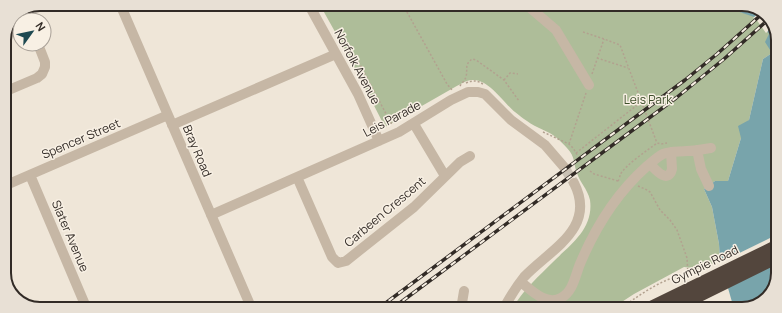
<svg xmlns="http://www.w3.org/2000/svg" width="782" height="313" viewBox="0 0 782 313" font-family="Manrope,sans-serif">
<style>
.green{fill:#aebd99}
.water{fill:#78a4ab}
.pier{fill:#efe6d8}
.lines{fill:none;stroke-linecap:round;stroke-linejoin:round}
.minor-tunnel{stroke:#c9c1b4;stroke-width:10;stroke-dasharray:10 5;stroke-linecap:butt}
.path{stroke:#b2a18f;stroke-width:1.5;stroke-dasharray:2 2;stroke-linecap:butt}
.minor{stroke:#c6b7a5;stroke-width:10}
.highway{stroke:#53463d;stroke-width:12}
.rail-casing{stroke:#322b26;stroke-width:3.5}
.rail{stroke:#f8f0e4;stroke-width:2;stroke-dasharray:6;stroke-linecap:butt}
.labels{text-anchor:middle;stroke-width:3;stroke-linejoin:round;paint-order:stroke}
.street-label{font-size:12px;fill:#322b26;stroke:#f8f0e4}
.park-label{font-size:12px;fill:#3e4f2b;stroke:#f8f0e4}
.rim{fill:none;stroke:#322b26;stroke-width:2}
</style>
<rect width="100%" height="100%" fill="#efe6d8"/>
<path class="green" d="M320,5l405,2 32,10 13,18 2,18 -9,6 -14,61 -8,18 -13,43h-13l-11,8 8,18 7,37 1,16 -19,9 -17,-2 -50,27 -23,15 -98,-1c8,-16 27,-33 40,-46 17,-17 41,-33 37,-62 -3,-12 -10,-17 -13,-27 -2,-4 -2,-8 -3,-12 -2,-10 -9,-15 -16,-22 -8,-8 -22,-11 -31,-18 -5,-3 -8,-6 -12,-9 -11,-9 -27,-34 -43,-32 -6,0 -11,4 -17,7l-70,40 -37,-72z"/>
<path class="water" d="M725,7h31l15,11 7,20 -3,249 -13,16 -20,6h-8l-14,-49 -1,-16 -7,-37 -8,-18 11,-8h13l13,-43 -3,-12 11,-6 14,-61 9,-6 -7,-11 4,-8 -12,-16z"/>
<path class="pier" d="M761,11l10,7 2,8 -7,7 -10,-14 -3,-1z
M776,235v16l-53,26 -4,-14z"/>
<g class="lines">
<path class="minor-tunnel" d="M564,167l10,16"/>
<path class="path" d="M403,5l44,79 5,6
M583,32l21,7 16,6 37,98
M355,55l37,70
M597,58l31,10
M592,74l12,-35
M504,80l6,-7 8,1
M466,83c7,-3 12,-3 18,2
M460,86c2,-3 5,-6 6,-9 2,-8 -2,-12 6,-18l4,1 28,20 15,21
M543,132l26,12 4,4 5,8
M569,144l17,-51
M576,153l65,-51
M590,171l4,3 24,7
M618,181c1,-1 2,-5 2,-6 5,-10 28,-25 37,-32l4,1 6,-1
M638,186l7,3 5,3 10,18 10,10 7,10 10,28 1,17
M620,309c15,-11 43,-31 61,-33 4,-1 8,-1 12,-1"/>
<path class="minor" d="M120,4l131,303
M309,5l49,89 21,47
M528,6l28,24 33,55
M23,11l4,9
M4,92l33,-14 5,-4 3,-7v-5l-7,-18
M414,124l31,52
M172,125l164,-71
M697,150l4,19 8,17
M650,164c5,5 18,21 22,5l-1,-17
M30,175l56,132
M297,177l35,80 6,6 8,-2 68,-54 46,-45 10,-6
M4,186l164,-71
M211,215l188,-83 52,-32 17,-8h10l7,2 26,26 34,25 19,22
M521,282c10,8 25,24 40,16 12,-6 14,-22 19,-34 15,-36 37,-71 66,-97 5,-4 11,-10 17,-13 8,-3 16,-2 24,-3 8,0 16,-2 24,-3
M464,291l-2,12 2,5
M504,308c6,-11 12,-21 20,-31 27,-28 73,-49 50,-94"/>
<path class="highway" d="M647,309l129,-63
M673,309l103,-51"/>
<defs>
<path id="rail" d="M379,308l306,-228 32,-26 46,-41
M393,308l283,-210 48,-39 46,-41"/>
</defs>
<use href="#rail" class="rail-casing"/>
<use href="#rail" class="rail"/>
</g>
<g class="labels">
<g class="street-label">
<text transform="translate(357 67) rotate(62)" y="4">Norfolk Avenue</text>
<text transform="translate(392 119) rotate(-28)" y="4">Leis Parade</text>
<text transform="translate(81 139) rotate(-23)" y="4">Spencer Street</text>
<text transform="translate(197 151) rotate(67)" y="4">Bray Road</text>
<text transform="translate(385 212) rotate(-40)" y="4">Carbeen Crescent</text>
<text transform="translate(70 236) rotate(67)" y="4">Slater Avenue</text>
<text transform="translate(705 265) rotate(-26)" y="4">Gympie Road</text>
</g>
<g class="park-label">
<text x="648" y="104">Leis Park</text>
</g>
</g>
<path d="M0 0H782V313H0ZM40 11H742A29 29 0 0 1 771 40V273A29 29 0 0 1 742 302H40A29 29 0 0 1 11 273V40A29 29 0 0 1 40 11Z" fill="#e8e0d5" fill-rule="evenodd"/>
<path class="rim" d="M40 11H742A29 29 0 0 1 771 40V273A29 29 0 0 1 742 302H40A29 29 0 0 1 11 273V40A29 29 0 0 1 40 11Z"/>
<g transform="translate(32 32) rotate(57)"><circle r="19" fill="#f8f0e4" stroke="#a9a198"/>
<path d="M0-3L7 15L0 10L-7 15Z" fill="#1e4951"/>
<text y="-6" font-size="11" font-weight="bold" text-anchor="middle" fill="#322b26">N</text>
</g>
</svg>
